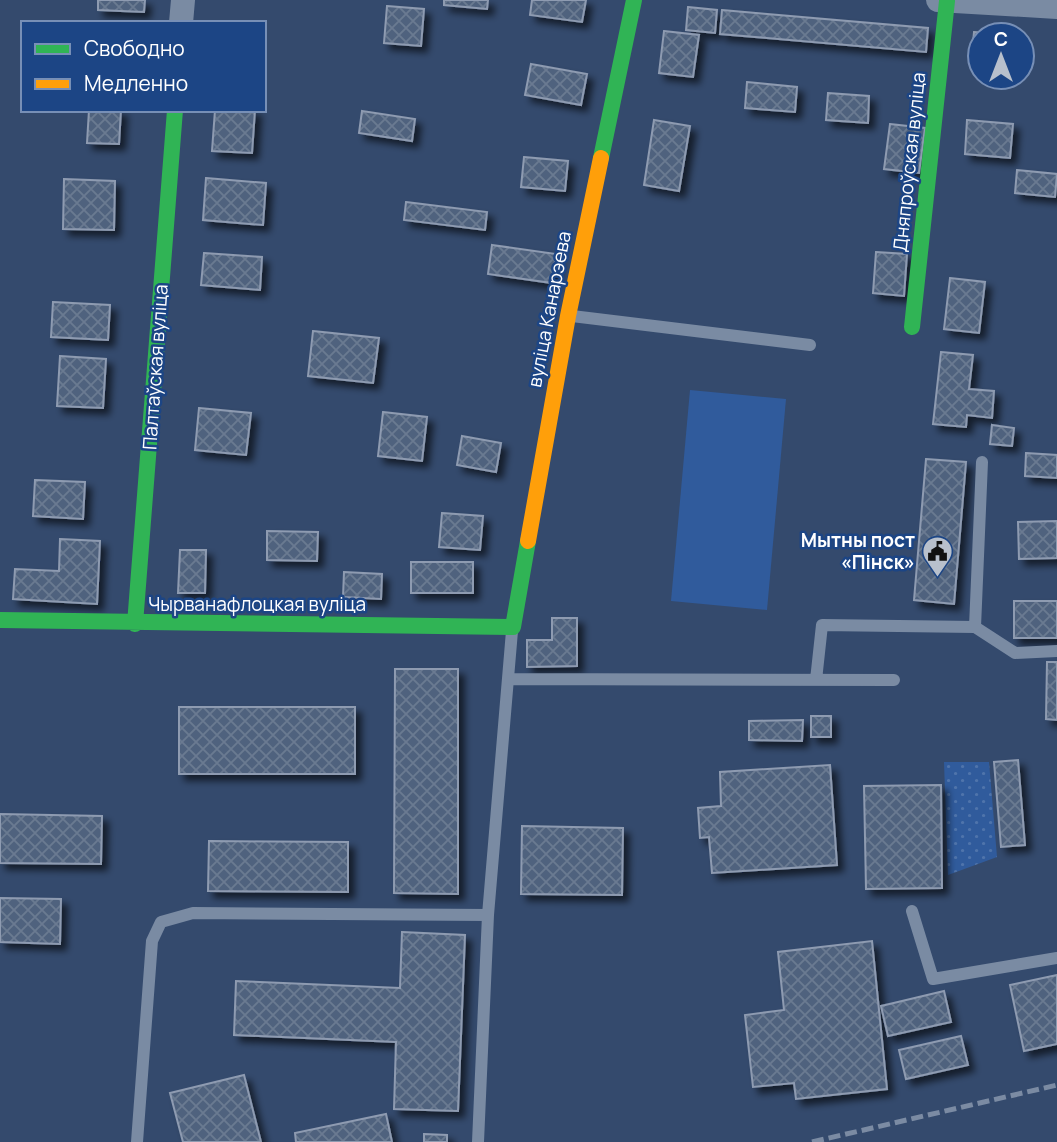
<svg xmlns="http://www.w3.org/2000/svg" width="1057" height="1142" viewBox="0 0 1057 1142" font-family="Manrope,sans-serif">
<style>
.grass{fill:url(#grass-dots)}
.pitch{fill:#305b9c}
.building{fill:url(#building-cross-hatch);stroke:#8e9bb1;stroke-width:2;filter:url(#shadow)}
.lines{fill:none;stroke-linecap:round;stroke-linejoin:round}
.lane{stroke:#7a8ba3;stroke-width:12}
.street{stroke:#7a8ba3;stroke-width:24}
.fast{stroke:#30b455;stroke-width:16}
.slow{stroke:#ff9f0a;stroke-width:16}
.rail{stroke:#7b8ba3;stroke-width:5;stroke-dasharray:12 5;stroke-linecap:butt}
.labels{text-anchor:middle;stroke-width:5;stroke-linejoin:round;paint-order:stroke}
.street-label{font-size:19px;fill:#fff;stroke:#1c4585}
.poi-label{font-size:19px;font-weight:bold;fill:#fff;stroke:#1c4585;text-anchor:end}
</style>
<defs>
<pattern id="grass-dots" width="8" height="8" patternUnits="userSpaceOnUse" patternTransform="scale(1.75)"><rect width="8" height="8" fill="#305b9c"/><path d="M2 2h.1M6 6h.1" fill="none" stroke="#4f74ab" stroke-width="1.8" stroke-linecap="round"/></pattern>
<pattern id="building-cross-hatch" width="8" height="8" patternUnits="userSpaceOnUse" patternTransform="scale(1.75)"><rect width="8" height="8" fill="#50627e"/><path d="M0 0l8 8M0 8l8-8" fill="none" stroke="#6a7a91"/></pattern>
<filter id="shadow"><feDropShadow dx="6" dy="6" stdDeviation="3.5" flood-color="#0009"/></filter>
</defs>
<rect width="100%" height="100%" fill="#344a6d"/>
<path class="grass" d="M944,762h45l8,95 -49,18z"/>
<path class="pitch" d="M690,390l96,9 -19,211 -96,-9z"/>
<path class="building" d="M98,0h47l-1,12 -46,-2z
M444,0h44l-1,9 -43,-4z
M532,0h54l-4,22 -52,-7z
M387,6l37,3 -3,37 -37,-3z
M688,7l29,3 -2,23 -29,-3z
M722,10l206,18 -2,24 -206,-18z
M664,31l35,4 -6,42 -34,-4z
M974,32l34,3h-28v31l-9,-1z
M531,64l56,10 -6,31 -56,-10z
M747,82l50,5 -2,25 -50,-4z
M828,93l41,3 -1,27 -42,-3z
M89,110h32l-2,34 -32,-1z
M215,110h40l-3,43 -40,-2z
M362,111l53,8 -3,22 -53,-8z
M654,120l36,6 -11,65 -35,-6z
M967,120l46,4 -3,34 -45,-4z
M890,124l35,4 -6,45 -35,-4z
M524,157l44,4 -3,30 -44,-4z
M1017,170l40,4 -2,23 -40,-4z
M206,178l60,5 -3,42 -60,-5z
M64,179l51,2 -1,49 -51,-1z
M406,202l81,10 -2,18 -81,-10z
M492,245l64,9 -4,29 -64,-9z
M876,252l31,2 -3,42 -31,-3z
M204,253l58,4 -2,33 -59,-5z
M950,278l35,4 -6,51 -35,-4z
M53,302l57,3 -2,35 -57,-3z
M313,331l66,7 -6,45 -65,-7z
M941,352l32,3 -4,34 25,2 -2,27 -25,-3 -1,12 -33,-3z
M60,356l46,3 -3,49 -46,-2z
M199,408l52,5 -5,42 -51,-5z
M383,412l44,5 -5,44 -44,-5z
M992,425l22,3 -2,18 -22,-2z
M462,436l39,7 -5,29 -39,-7z
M1026,453l31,2v23l-32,-2z
M926,459l40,3 -12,142 -40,-4z
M35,480l50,2 -2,37 -50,-3z
M442,513l41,3 -3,34 -41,-3z
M1057,521v37l-38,1 -1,-37z
M267,531l51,1 -1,29 -50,-1z
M60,539l40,2 -3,63 -84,-5 2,-30 44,2z
M180,550h26l-1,43h-27z
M411,562h62v31h-62z
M344,572l38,2 -1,25 -38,-2z
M1014,601h43v37h-43z
M552,618h25v48l-50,1v-27h25z
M1047,662h10v58l-11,-1z
M395,669h63v225l-64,-1z
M179,707h176v67h-176z
M811,716h20v21h-20z
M803,720l-1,21 -53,-1v-19z
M1018,760l7,85 -24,2 -7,-85z
M830,765l7,100 -125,8 -3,-36 -9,1 -2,-30 23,-2 -1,-34z
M941,785l1,103 -76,1 -2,-103z
M0,814l102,2 -1,48 -101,-1z
M522,826l101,2 -1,67 -101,-1z
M209,841l139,1v50l-140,-1z
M0,898l61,1 -1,45 -60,-2z
M402,932l63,3 -7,176 -64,-2 2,-67 -162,-7 2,-54 164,7z
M872,941l15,148 -91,10 -2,-16 -41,4 -8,-72 39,-5 -6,-58z
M1057,975v69l-33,7 -14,-66z
M944,991l7,31 -63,14 -7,-30z
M961,1036l7,29 -62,14 -7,-29z
M244,1075l17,67h-78l-13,-49z
M386,1114l6,28h-96l-1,-9z
M424,1134l23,1v7h-23z"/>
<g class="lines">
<path class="lane" d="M572,316l238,29
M982,462l-7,165 40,26 42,-2
M509,679l385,1
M816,680l6,-55 153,2
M912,911l21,68 124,-21
M137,1142l15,-201 9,-19 32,-9 295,2
M478,1142l10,-227 24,-284"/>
<path class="street" d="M938,0l119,7
M181,23l2,-23"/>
<path class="fast" d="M601,158l33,-158
M912,327l35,-326
M0,620l513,7 15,-86
M135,624l40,-514"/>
<path class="slow" d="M528,541l40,-225 33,-158"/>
<path class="rail" d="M812,1142l245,-57"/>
</g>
<defs>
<symbol id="civic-pin" viewBox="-11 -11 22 30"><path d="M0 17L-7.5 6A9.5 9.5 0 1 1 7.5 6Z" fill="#b8c0cc" stroke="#1c4585"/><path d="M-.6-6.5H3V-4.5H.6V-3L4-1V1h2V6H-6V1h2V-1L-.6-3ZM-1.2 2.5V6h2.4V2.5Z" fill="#111"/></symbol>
</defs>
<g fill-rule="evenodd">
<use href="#civic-pin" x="920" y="534" width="35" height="47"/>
</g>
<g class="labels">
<g class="street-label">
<text transform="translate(909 162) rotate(-84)" y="7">Дняпроўская вуліца</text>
<text transform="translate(549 309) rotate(-79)" y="7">вуліца Канарэева</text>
<text transform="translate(155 367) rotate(-86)" y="7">Палтаўская вуліца</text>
<text x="257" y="611">Чырванафлоцкая вуліца</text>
</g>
<g class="poi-label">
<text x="915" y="547">Мытны пост<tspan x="915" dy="22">«Пінск»</tspan></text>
</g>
</g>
<rect x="21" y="21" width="245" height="91" fill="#1c4585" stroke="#778fb6" stroke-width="2"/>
<rect x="35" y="44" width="35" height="10" fill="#30b455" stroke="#778fb6" stroke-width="2"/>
<text x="84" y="56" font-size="21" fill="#ffffff">Свободно</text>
<rect x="35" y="79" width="35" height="10" fill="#ff9f0a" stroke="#778fb6" stroke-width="2"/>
<text x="84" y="91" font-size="21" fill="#ffffff">Медленно</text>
<g transform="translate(1001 56)"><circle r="33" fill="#1c4585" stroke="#778fb6" stroke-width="2"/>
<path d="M0-5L12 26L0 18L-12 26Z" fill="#b8c0cc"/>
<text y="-10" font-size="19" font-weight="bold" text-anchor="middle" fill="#ffffff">С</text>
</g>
</svg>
